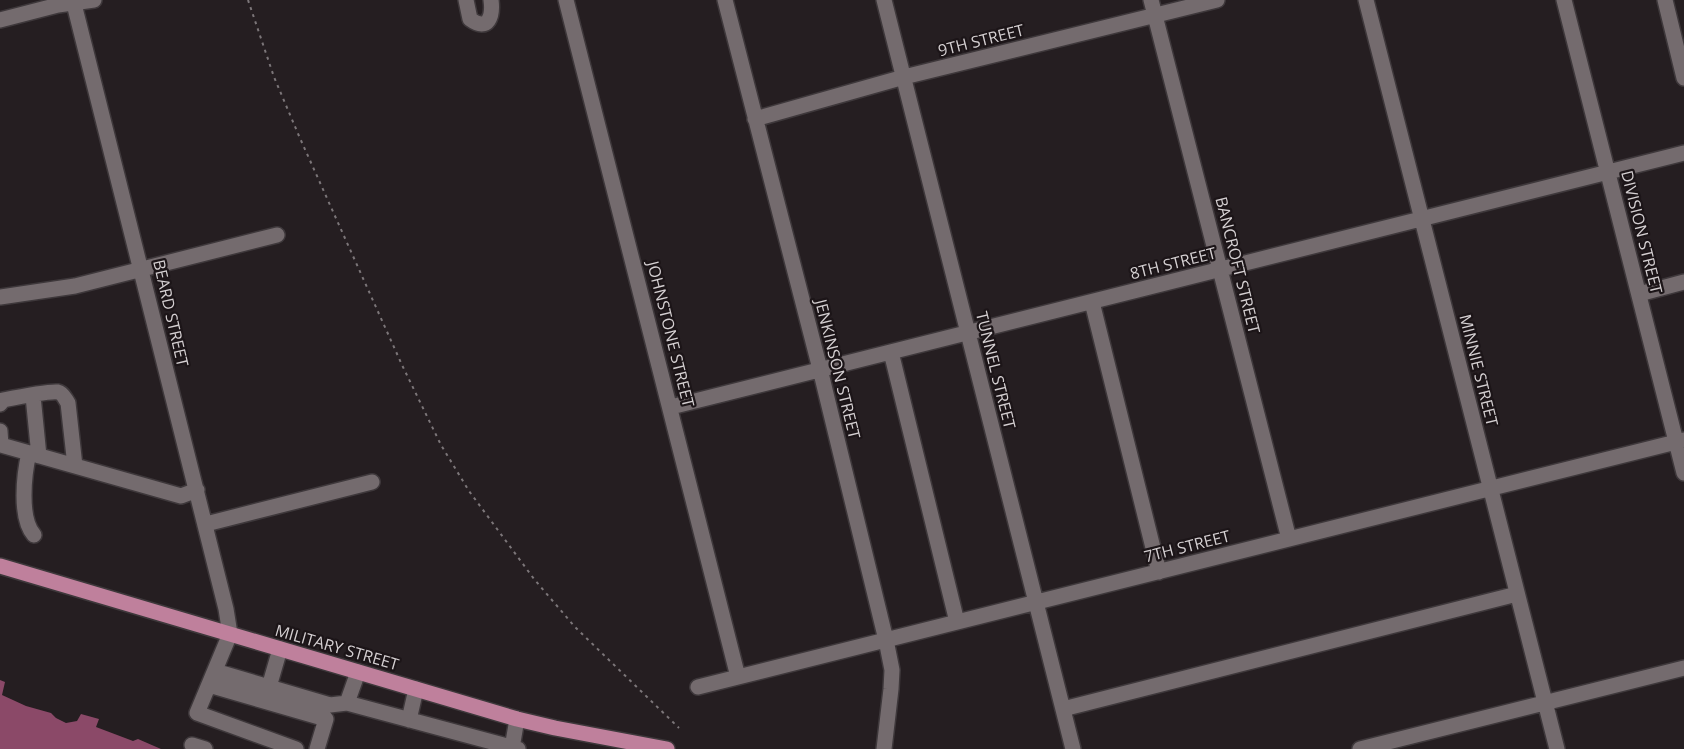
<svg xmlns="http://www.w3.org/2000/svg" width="1684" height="749" viewBox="0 0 1684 749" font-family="'Open Sans',sans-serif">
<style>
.water{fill:#8b4968}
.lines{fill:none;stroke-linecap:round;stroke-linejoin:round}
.minor-casing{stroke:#3e383b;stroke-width:18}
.major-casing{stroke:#3e383b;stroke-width:18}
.path{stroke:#7c7679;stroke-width:2;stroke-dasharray:3 4.5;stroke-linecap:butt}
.minor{stroke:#746b6e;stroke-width:15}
.major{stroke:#bf809c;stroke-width:15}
.labels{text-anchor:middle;stroke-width:4.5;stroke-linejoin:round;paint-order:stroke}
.street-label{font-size:16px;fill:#d5d0d2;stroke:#1c1518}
</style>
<rect width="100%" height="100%" fill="#251e21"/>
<path class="water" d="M0,680l5,2 -3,13 24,11 25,7 5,5 10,5 11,-2 4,-7 18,5 -3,8 37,14 5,-2 23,10h-161z"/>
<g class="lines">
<defs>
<path id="minor" d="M73,0l153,609 4,25 -33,79 99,36
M466,0l4,19c19,14 23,-4 21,-19
M566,0l172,677
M725,0l95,369 66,271 6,30 -1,19 -7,60
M884,0l189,749
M1151,0l138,539
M1366,0l191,749
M1564,0l120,473
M1665,0l19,78
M0,20l58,-15 36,-5
M755,119l149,-42 313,-77
M1639,294l45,-12
M0,297l75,-11 202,-51
M1092,302l67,270
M891,352l66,270
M33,396l6,60
M0,404l3,-4c10,-2 47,-9 55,-8 5,1 7,7 10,11l7,63
M671,407l1013,-254
M0,431l1,14 180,51 16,-6
M29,453c-5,21 -10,65 5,82
M206,524l166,-42
M215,671l115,34 17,-2
M358,672l-11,31 171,46
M209,685l117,34 -9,30
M269,687l11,-38
M698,687l986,-247
M1063,709l454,-115
M409,720l7,-31
M192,745l13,4
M512,748l5,-29
M1360,749l324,-81"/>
<path id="major" d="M0,566l517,153 38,9 112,21"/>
</defs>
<use href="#minor" class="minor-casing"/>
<use href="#major" class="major-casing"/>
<path class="path" d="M248,0l26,77 25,59 103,229 39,80 28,46 65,88 41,48 104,101"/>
<use href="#minor" class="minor"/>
<use href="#major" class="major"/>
</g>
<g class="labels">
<g class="street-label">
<text transform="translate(981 40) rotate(-14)" y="6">9TH STREET</text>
<text transform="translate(1642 232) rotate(76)" y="6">DIVISION STREET</text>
<text transform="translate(1173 263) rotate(-14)" y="6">8TH STREET</text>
<text transform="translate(1238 265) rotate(76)" y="6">BANCROFT STREET</text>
<text transform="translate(171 313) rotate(77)" y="6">BEARD STREET</text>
<text transform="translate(671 334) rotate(76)" y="6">JOHNSTONE STREET</text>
<text transform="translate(838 369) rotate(76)" y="6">JENKINSON STREET</text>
<text transform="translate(996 370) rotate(76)" y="6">TUNNEL STREET</text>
<text transform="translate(1479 370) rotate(76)" y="6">MINNIE STREET</text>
<text transform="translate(1187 546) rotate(-14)" y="6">7TH STREET</text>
<text transform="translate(337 647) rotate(16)" y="6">MILITARY STREET</text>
</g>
</g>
</svg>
